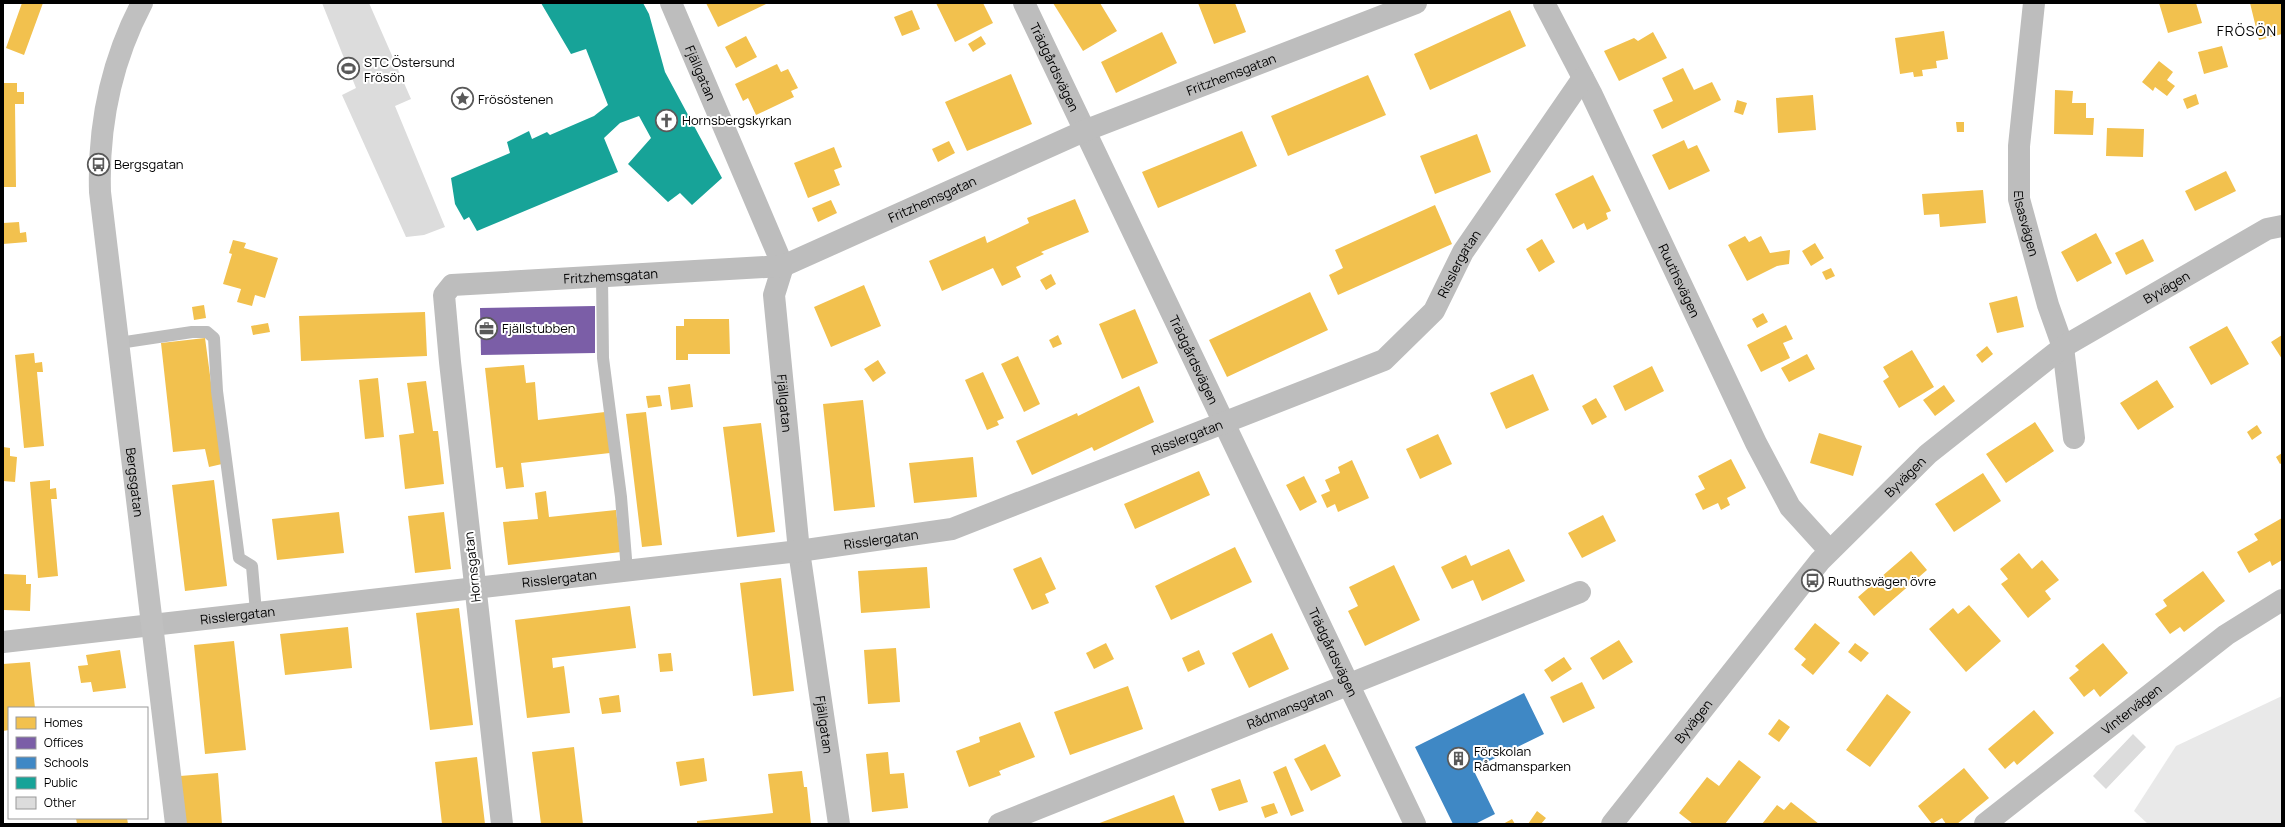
<svg xmlns="http://www.w3.org/2000/svg" width="2285" height="827" viewBox="0 0 2285 827" font-family="Manrope,sans-serif">
<style>
.green{fill:#e9e9e9}
.homes{fill:#f2c14e}
.offices{fill:#7b5ea7}
.schools{fill:#3f88c5}
.public{fill:#17a398}
.building{fill:#dcdcdc}
.lines{fill:none;stroke-linecap:round;stroke-linejoin:round}
.lane{stroke:#bdbdbd;stroke-width:12}
.street{stroke:#bdbdbd;stroke-width:22}
.secondary{stroke:#c0c0c0;stroke-width:22}
.labels{text-anchor:middle;stroke-width:4;stroke-linejoin:round;paint-order:stroke}
.poi-label{font-size:13px;fill:#000;stroke:#fff;text-anchor:start}
.street-label{font-size:13px;fill:#000;stroke:#fff}
.neighbourhood-label{font-size:14px;letter-spacing:1px;fill:#000;stroke:#fff}
</style>
<rect width="100%" height="100%" fill="#fff"/>
<path class="green" d="M2282,696v128h-134l-14,-13 42,-65z"/>
<path class="homes" d="M22,3h21l-19,52 -18,-7z
M706,3h62l-50,24z
M936,3h47l10,20 -38,19z
M1053,3h47l17,28 -34,20z
M1198,3h37l11,29 -32,12z
M2159,3h37l6,20 -34,10z
M2250,3h32v31l-23,6z
M912,10l8,19 -18,7 -8,-19z
M1510,10l16,36 -96,44 -16,-36z
M1944,31l4,28 -12,2 1,7 -15,2 1,6 -9,1 -1,-5 -13,2 -5,-36z
M1162,32l15,31 -61,30 -15,-31z
M1653,32l14,26 -48,23 -15,-30 30,-13 4,3z
M746,36l11,21 -21,11 -11,-21z
M981,36l5,8 -13,8 -5,-8z
M2222,46l6,21 -24,7 -6,-22z
M2159,61l14,11 -6,8 8,6 -8,10 -12,-9 -2,4 -11,-9z
M777,64l4,8 7,-3 10,19 -7,3 3,6 -38,18 -8,-17 -5,3 -8,-17z
M1683,68l11,22 18,-8 9,18 -59,29 -9,-19 20,-9 -11,-23z
M1011,74l21,50 -65,27 -22,-49z
M1368,75l18,40 -98,41 -17,-40z
M3,83h14v9h7v12h-9l1,83h-13z
M2055,90l18,1 -1,12h14v15h8l-1,17 -39,-1z
M2196,94l3,10 -12,5 -4,-10z
M1813,95l3,35 -38,3 -2,-35z
M1737,100l10,3 -4,12 -9,-3z
M1956,122h8v10h-7z
M2107,128l37,1 -1,28 -37,-1z
M1242,131l15,35 -99,42 -16,-36z
M1477,134l14,38 -56,22 -15,-38z
M1684,140l4,9 9,-4 13,26 -41,19 -17,-35z
M949,141l6,12 -17,9 -6,-13z
M834,147l8,20 -8,3 6,15 -32,13 -14,-35z
M2226,171l10,20 -41,20 -10,-20z
M1593,175l18,36 -5,2 2,6 -21,11 -3,-7 -11,6 -18,-35z
M1983,190l3,33 -46,4 -1,-13 -15,1 -2,-21z
M1075,199l14,33 -48,20 3,2 -28,13 5,10 -19,9 -9,-18 -51,23 -13,-30 56,-25 2,7 42,-20 -2,-5z
M831,200l6,13 -19,9 -6,-14z
M1435,205l17,39 -114,51 -9,-20 14,-7 -8,-18z
M19,222l1,11 6,-1 1,10 -24,2v-21z
M2096,233l16,30 -35,19 -16,-30z
M1745,236l4,6 12,-6 9,17 20,-3 -1,14 -12,2 -30,15 -19,-36z
M1542,239l13,23 -16,10 -13,-23z
M2143,239l11,22 -28,14 -11,-22z
M233,240l13,3 -2,5 34,10 -13,40 -10,-3 -3,11 -15,-4 4,-13 -18,-5 9,-30 -3,-1z
M1815,243l9,15 -13,8 -9,-15z
M1831,268l4,8 -9,4 -4,-8z
M1051,274l5,10 -10,6 -6,-10z
M864,285l17,41 -50,21 -17,-40z
M1310,292l18,38 -101,47 -18,-37z
M2017,296l7,31 -27,6 -8,-30z
M204,305l2,13 -12,2 -2,-13z
M1135,309l23,54 -36,16 -23,-55z
M425,312l2,44 -126,5 -2,-45z
M1763,313l5,9 -11,6 -5,-9z
M684,319h45l1,35h-42v6h-12v-34h8z
M268,323l2,9 -17,3 -2,-9z
M1786,325l7,14 -10,4 7,15 -29,14 -14,-27z
M2227,326l22,38 -38,21 -22,-38z
M1058,335l4,9 -9,4 -4,-8z
M2282,335v24l-11,-17z
M205,338l17,126 -13,3 -4,-18 -32,3 -12,-109z
M1987,346l6,8 -11,9 -6,-8z
M1912,350l22,37 -35,21 -16,-27 6,-4 -6,-10z
M34,353l1,10 7,-1 1,10h-6l7,74 -20,2 -9,-93z
M1807,354l8,15 -26,13 -8,-14z
M1018,356l22,48 -16,8 -23,-48z
M878,360l8,13 -13,9 -9,-13z
M524,365l2,18 9,-1 3,38 67,-8 5,41 -89,10 3,24 -18,2 -3,-22 -7,1 -11,-100z
M1652,366l12,25 -39,20 -12,-25z
M983,372l21,46 -7,3 2,4 -12,5 -22,-50z
M1533,374l16,36 -43,19 -16,-36z
M378,378l6,59 -19,2 -6,-59z
M2157,380l17,27 -36,23 -18,-27z
M426,381l7,50h5l6,53 -39,5 -6,-54 15,-2 -7,-50z
M690,384l3,23 -22,3 -3,-23z
M1944,385l11,16 -20,15 -12,-16z
M1139,386l15,36 -60,29 -2,-4 -60,28 -16,-34 61,-28 1,3z
M660,395l2,11 -14,2 -2,-12z
M1596,398l11,19 -15,8 -10,-19z
M863,400l12,107 -41,4 -11,-107z
M646,412l16,133 -20,2 -16,-133z
M2035,422l19,29 -48,32 -20,-29z
M761,423l14,109 -38,5 -14,-110z
M2257,425l5,8 -10,7 -5,-8z
M1819,433l43,13 -9,30 -43,-13z
M1438,434l14,30 -32,15 -14,-30z
M3,447l7,1v8l7,1 -2,25 -12,-1z
M2282,453v10l-2,1 -4,-7z
M973,457l4,40 -63,6 -5,-40z
M1731,459l15,29 -19,10 3,7 -9,5 -3,-7 -15,7 -8,-16 10,-5 -7,-13z
M1352,460l17,38 -31,14 -3,-8 -8,4 -6,-13 9,-4 -5,-11 15,-7 -2,-6z
M1199,471l11,24 -75,34 -11,-25z
M1983,473l18,28 -47,31 -19,-28z
M1304,476l13,26 -17,9 -14,-26z
M50,480v9l6,-1 1,11h-6l7,77 -20,2 -8,-96z
M214,480l13,106 -42,5 -13,-106z
M546,491l3,26 67,-7 5,42 -113,13 -5,-43 35,-3 -3,-26z
M339,512l5,41 -67,7 -5,-41z
M444,512l7,57 -36,4 -7,-57z
M1603,515l13,26 -34,17 -14,-25z
M2282,518v42l-10,6 -2,-5 -21,12 -12,-21 21,-12 -4,-6z
M1235,547l17,35 -81,38 -16,-34z
M1509,549l16,32 -43,20 -9,-21 -21,9 -11,-22 25,-12 5,11z
M1911,551l16,19 -53,46 -16,-19z
M2019,553l13,16 10,-9 17,20 -14,11 6,8 -23,19 -27,-34 7,-5 -8,-10z
M1041,557l15,32 -11,5 4,9 -17,7 -19,-41z
M1394,565l26,55 -55,26 -17,-35 10,-5 -9,-19z
M927,567l3,41 -69,5 -3,-42z
M2203,571l22,30 -41,31 -4,-5 -10,7 -15,-20 12,-8 -4,-6z
M3,574l23,1v9h5l-1,27 -26,-1 -1,3z
M781,578l13,113 -41,5 -13,-113z
M1969,605l32,36 -35,31 -37,-43 24,-21 5,6z
M630,606l6,42 -84,10 1,10 11,-2 6,47 -43,5 -12,-98z
M459,608l14,117 -43,5 -14,-117z
M1815,623l25,20 -27,32 -12,-10 5,-6 -12,-10z
M348,627l4,41 -67,7 -5,-41z
M1272,633l17,36 -40,19 -17,-35z
M1619,640l14,22 -30,18 -13,-22z
M234,641l12,109 -41,4 -11,-109z
M1106,643l8,16 -20,10 -8,-16z
M1855,643l14,10 -8,9 -13,-10z
M2103,643l25,30 -28,24 -6,-8 -10,8 -15,-19 10,-8 -4,-4z
M896,648l4,54 -32,2 -4,-54z
M120,650l6,38 -33,4 -2,-10 -10,1 -3,-17 10,-1 -2,-10z
M1199,650l6,14 -17,8 -6,-14z
M671,653l2,18 -13,1 -2,-18z
M1564,657l8,12 -20,13 -8,-12z
M30,662l5,46h-26v22l-6,1v-67z
M1582,682l13,26 -32,15 -13,-26z
M1128,686l15,43 -73,26 -16,-43z
M1887,694l24,18 -41,55 -24,-17z
M619,695l2,17 -19,2 -3,-16z
M2034,710l20,23 -37,32 -3,-4 -9,8 -17,-20z
M1779,719l11,8 -11,15 -11,-8z
M1020,722l15,35 -36,14 2,4 -32,12 -13,-36 24,-9 -1,-5z
M1325,744l16,32 -30,15 -17,-32z
M574,747l9,77h-42l-9,-72z
M888,752l2,22 14,-1 4,35 -36,4 -6,-58z
M477,757l8,67h-43l-7,-62z
M704,758l3,23 -27,5 -4,-24z
M1739,760l22,17 -36,47h-32l-14,-11 28,-36 12,9z
M1286,766l18,45 -13,5 -18,-44z
M1964,768l25,30 -32,26h-11l-4,-6 -10,6 -14,-18z
M802,771l2,16h3l4,37h-114v-3l76,-8 -5,-39z
M218,773l4,51h-38l-4,-48z
M1240,779l8,23 -29,9 -8,-22z
M1174,795l11,29h-88z
M1791,802l28,22h-57l15,-19 7,5z
M1274,803l4,10 -13,5 -4,-11z
M1537,811l9,7 -5,6h-13z
M76,818h51l1,6h-51z
M1512,819l3,5h-12z"/>
<path class="offices" d="M595,306v47l-114,2 -1,-47z"/>
<path class="schools" d="M1524,693l20,41 -71,35 22,45 -20,10h-22l-38,-77z"/>
<path class="public" d="M541,3h102l6,11 16,58 57,106 -30,27 -12,-12 -12,9 -40,-38 23,-26 -12,-22 -19,7 -16,15 14,34 -141,59 -8,-14 -5,3 -9,-16 -4,-26 59,-25 -3,-11 22,-11 3,8 15,-7 3,3 44,-19 14,-11 -22,-56 -15,5z"/>
<path class="building" d="M322,3h47l42,96 -16,7 50,121 -21,8 -18,2 -64,-142 14,-7z
M2133,734l13,13 -40,42 -13,-13z"/>
<g class="lines">
<path class="lane" d="M602,277l1,81 18,139 6,74
M119,343l73,-11h15l7,6 3,53 22,167 13,8 4,46"/>
<g class="street">
<path id="s1" d="M671,3l112,263 -9,29 25,256 40,273"/>
<path id="s2" d="M1024,3l391,821"/>
<path id="s3" d="M1544,3l47,90 165,350 34,64 39,43"/>
<path id="s4" d="M2034,3l-15,143v53l29,106 15,42 11,91"/>
<path id="s5" d="M3,642l796,-91 153,-22 432,-169 50,-49 29,-59 120,-174"/>
<path id="s6" d="M502,824l-52,-462 -6,-67 8,-10 331,-19 301,-135 332,-128"/>
<path id="s7" d="M999,824l581,-232"/>
<path id="s8" d="M1612,824l208,-263 108,-107 135,-107 204,-118 15,-3"/>
<path id="s9" d="M1985,824l241,-189 56,-35"/>
</g>
<path class="secondary" id="s10" d="M142,3c-31,59 -44,123 -42,189l76,632"/>
</g>
<defs>
<symbol id="stadium-ring" viewBox="-11 -11 22 22"><circle r="9.5" fill="#fff" stroke="#595959" stroke-width="1.5"/><path d="M0-5a6.5 5 0 1 0 0 10a6.5 5 0 1 0 0-10ZM-3.5-1.8h7v3.6h-7Z" fill="#595959"/></symbol>
<symbol id="sight-ring" viewBox="-11 -11 22 22"><circle r="9.5" fill="#fff" stroke="#595959" stroke-width="1.5"/><path d="M0-6L1.8-2.2L6-1.7L2.9 1.2L3.7 5.4L0 3.3L-3.7 5.4L-2.9 1.2L-6-1.7L-1.8-2.2Z" fill="#595959"/></symbol>
<symbol id="church-ring" viewBox="-11 -11 22 22"><circle r="9.5" fill="#fff" stroke="#595959" stroke-width="1.5"/><path d="M-1.2-6h2.4v3.5h3.3v2.4h-3.3V6h-2.4V-.1h-3.3v-2.4h3.3Z" fill="#595959"/></symbol>
<symbol id="bus-ring" viewBox="-11 -11 22 22"><circle r="9.5" fill="#fff" stroke="#595959" stroke-width="1.5"/><path d="M-5-6H5V4H4V6H2V4H-2V6H-4V4H-5ZM-3.5-4V0h7V-4ZM-3.5 1.2v1.5H-2V1.2ZM2 1.2v1.5H3.5V1.2Z" fill="#595959"/></symbol>
<symbol id="office-ring" viewBox="-11 -11 22 22"><circle r="9.5" fill="#fff" stroke="#595959" stroke-width="1.5"/><path d="M-6-3h4V-5.5h4V-3h4V5H-6ZM-1-4.5V-3h2v-1.5ZM-6 0V1H6V0Z" fill="#595959"/></symbol>
<symbol id="building-ring" viewBox="-11 -11 22 22"><circle r="9.5" fill="#fff" stroke="#595959" stroke-width="1.5"/><path d="M-4-6H4V6H1V3H-1V6H-4ZM-2.5-4.3h1.7v1.8h-1.7ZM.8-4.3h1.7v1.8H.8ZM-2.5-1h1.7V.8h-1.7ZM.8-1h1.7V.8H.8Z" fill="#595959"/></symbol>
</defs>
<g fill-rule="evenodd">
<use href="#stadium-ring" x="336" y="56" width="25" height="25"/>
<use href="#sight-ring" x="450" y="86" width="25" height="25"/>
<use href="#church-ring" x="654" y="108" width="25" height="25"/>
<use href="#bus-ring" x="86" y="152" width="25" height="25"/>
<use href="#office-ring" x="474" y="316" width="25" height="25"/>
<use href="#bus-ring" x="1800" y="568" width="25" height="25"/>
<use href="#building-ring" x="1446" y="746" width="25" height="25"/>
</g>
<g class="labels">
<g class="poi-label">
<text x="364" y="67">STC Östersund<tspan x="364" dy="15">Frösön</tspan></text>
<text x="478" y="104">Frösöstenen</text>
<text x="682" y="125">Hornsbergskyrkan</text>
<text x="114" y="169">Bergsgatan</text>
<text x="502" y="333">Fjällstubben</text>
<text x="1828" y="586">Ruuthsvägen övre</text>
<text x="1474" y="756">Förskolan<tspan x="1474" dy="15">Rådmansparken</tspan></text>
</g>
<g class="street-label">
<text dy="5" stroke="none"><textPath href="#s2" startOffset="71">Trädgårdsvägen</textPath></text>
<text dy="5" stroke="none"><textPath href="#s1" startOffset="76">Fjällgatan</textPath></text>
<text dy="5" stroke="none"><textPath href="#s6" startOffset="1364">Fritzhemsgatan</textPath></text>
<text dy="5" stroke="none"><textPath href="#s6" startOffset="1040">Fritzhemsgatan</textPath></text>
<text dy="5" stroke="none"><textPath href="#s4" startOffset="222">Elsasvägen</textPath></text>
<text dy="5" stroke="none"><textPath href="#s5" startOffset="1543">Risslergatan</textPath></text>
<text dy="5" stroke="none"><textPath href="#s6" startOffset="704">Fritzhemsgatan</textPath></text>
<text dy="5" stroke="none"><textPath href="#s3" startOffset="309">Ruuthsvägen</textPath></text>
<text dy="5" stroke="none"><textPath href="#s8" startOffset="779">Byvägen</textPath></text>
<text dy="5" stroke="none"><textPath href="#s2" startOffset="395">Trädgårdsvägen</textPath></text>
<text dy="5" stroke="none"><textPath href="#s1" startOffset="425">Fjällgatan</textPath></text>
<text dy="5" stroke="none"><textPath href="#s5" startOffset="1208">Risslergatan</textPath></text>
<text dy="5" stroke="none"><textPath href="#s8" startOffset="455">Byvägen</textPath></text>
<text dy="5" stroke="none"><textPath href="#s10" startOffset="488">Bergsgatan</textPath></text>
<text dy="5" stroke="none"><textPath href="#s5" startOffset="884">Risslergatan</textPath></text>
<text transform="translate(472 567) rotate(-96)" y="5">Hornsgatan</text>
<text dy="5" stroke="none"><textPath href="#s5" startOffset="560">Risslergatan</textPath></text>
<text dy="5" stroke="none"><textPath href="#s5" startOffset="236">Risslergatan</textPath></text>
<text dy="5" stroke="none"><textPath href="#s2" startOffset="719">Trädgårdsvägen</textPath></text>
<text dy="5" stroke="none"><textPath href="#s7" startOffset="313">Rådmansgatan</textPath></text>
<text dy="5" stroke="none"><textPath href="#s9" startOffset="186">Vintervägen</textPath></text>
<text dy="5" stroke="none"><textPath href="#s8" startOffset="131">Byvägen</textPath></text>
<text dy="5" stroke="none"><textPath href="#s1" startOffset="749">Fjällgatan</textPath></text>
</g>
<g class="neighbourhood-label">
<text x="2247" y="36">FRÖSÖN</text>
</g>
</g>
<rect width="2285" height="827" fill="none" stroke="#000000" stroke-width="8"/>
<rect x="8" y="707" width="140" height="112" fill="#ffffff" stroke="#999999"/>
<rect x="16" y="717" width="20" height="12" fill="#f2c14e" stroke="#999999"/>
<text x="44" y="727" font-size="12" fill="#000000">Homes</text>
<rect x="16" y="737" width="20" height="12" fill="#7b5ea7" stroke="#999999"/>
<text x="44" y="747" font-size="12" fill="#000000">Offices</text>
<rect x="16" y="757" width="20" height="12" fill="#3f88c5" stroke="#999999"/>
<text x="44" y="767" font-size="12" fill="#000000">Schools</text>
<rect x="16" y="777" width="20" height="12" fill="#17a398" stroke="#999999"/>
<text x="44" y="787" font-size="12" fill="#000000">Public</text>
<rect x="16" y="797" width="20" height="12" fill="#dcdcdc" stroke="#999999"/>
<text x="44" y="807" font-size="12" fill="#000000">Other</text>
</svg>
